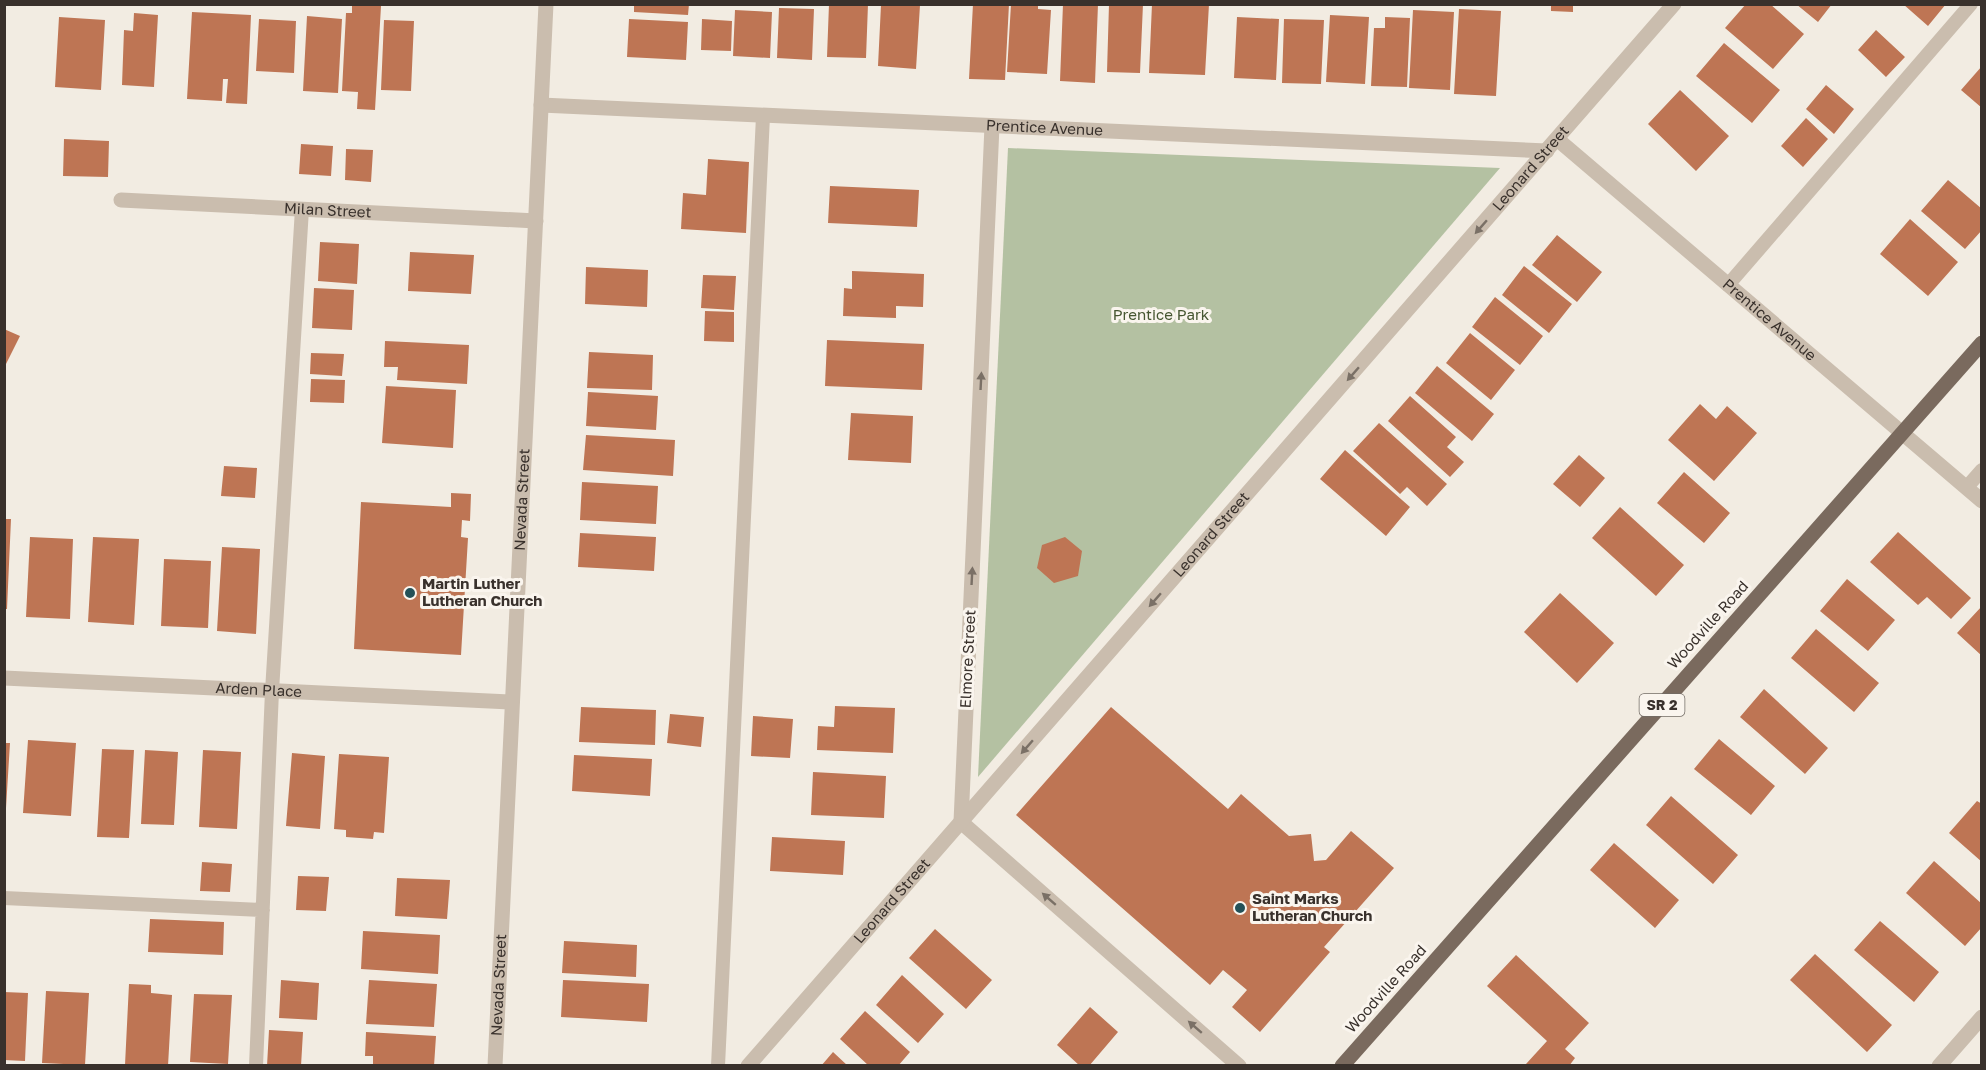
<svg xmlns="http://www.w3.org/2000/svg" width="1986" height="1070" viewBox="0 0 1986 1070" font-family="'Golos Text',sans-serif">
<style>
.green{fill:#b4c1a2}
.building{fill:#be7554}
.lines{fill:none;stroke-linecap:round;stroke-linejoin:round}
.service{stroke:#cabdae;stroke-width:14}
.minor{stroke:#cabdae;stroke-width:15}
.tertiary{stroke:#cabdae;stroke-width:15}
.primary{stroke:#7a6a5e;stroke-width:15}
.oneway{fill:#7a7066}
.poi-dot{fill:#245158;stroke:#faf5ee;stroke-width:2}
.labels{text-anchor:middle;stroke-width:6;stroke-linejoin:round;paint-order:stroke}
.shield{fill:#faf5ee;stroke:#736c66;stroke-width:1.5}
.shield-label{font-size:14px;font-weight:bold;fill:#39312c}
.street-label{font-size:15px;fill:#39312c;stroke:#faf5ee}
.park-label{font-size:15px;fill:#465631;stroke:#faf5ee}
.poi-label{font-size:15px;font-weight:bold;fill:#39312c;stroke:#faf5ee;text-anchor:start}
</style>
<rect width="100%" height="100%" fill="#f2ece2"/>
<path class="green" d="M1008,148l492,20 -522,609z"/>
<path class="building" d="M352,4l29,2 -6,104 -18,-1 1,-17 -16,-1 4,-78h6z
M634,4h55l-1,11 -54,-3z
M829,4h39l-2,54 -39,-1z
M973,4h36l-4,76 -36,-1z
M1011,4h27v5l13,1 -4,64 -40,-2z
M1063,4h35l-3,79 -35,-2z
M1109,4h34l-3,69 -33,-1z
M1152,4h57l-4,71 -56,-2z
M1551,4h22v8l-22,-1z
M1746,4h24l34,30 -31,35 -48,-41z
M1796,4h36l-14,18z
M1903,4h43l-18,22z
M881,5h39l-4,64 -38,-3z
M779,8l35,1 -2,51 -35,-2z
M1459,9l42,2 -5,85 -42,-2z
M735,10l37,2 -2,46 -37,-2z
M1413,10l41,2 -4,78 -41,-2z
M192,12l59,3 -4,89 -21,-1 2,-24h-5l-1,22 -35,-2z
M134,13l24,2 -4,72 -32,-2 2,-55 9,1z
M1330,15l39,2 -4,67 -39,-2z
M307,16l35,3 -4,74 -35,-2z
M59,17l46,3 -4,70 -46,-3z
M1237,17l42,2 -3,61 -42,-2z
M1385,17l25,1 -3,69 -36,-1 3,-58h11z
M259,19l37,2 -2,52 -38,-2z
M629,19l59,3 -2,38 -59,-3z
M702,19l30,2 -1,30 -30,-1z
M1284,19l40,1 -3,64 -39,-1z
M384,20l30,1 -3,70 -30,-1z
M1876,30l29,27 -19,20 -28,-27z
M1724,43l56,47 -28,33 -56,-47z
M1982,66v42l-21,-18z
M1826,85l28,24 -20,25 -28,-25z
M1680,90l49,46 -33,35 -48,-47z
M1806,118l22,21 -25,28 -22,-21z
M64,139l45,2 -1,36 -45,-1z
M301,144l32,2 -2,30 -32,-2z
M346,149l27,1 -2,32 -26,-2z
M708,159l41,3 -3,71 -65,-4 2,-36 23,2z
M1948,180l34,29v21l-17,19 -44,-38z
M830,186l89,4 -2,37 -89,-4z
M1910,219l48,43 -30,34 -48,-42z
M1557,235l45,37 -25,30 -45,-37z
M320,242l39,2 -2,40 -39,-3z
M410,252l64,3 -3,39 -63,-3z
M1524,266l48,38 -23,29 -47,-38z
M586,267l62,3 -1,37 -62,-3z
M852,271l72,3 -1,33 -27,-1v12l-53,-2 1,-28 8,1z
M703,275l33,1 -2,34 -33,-2z
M314,288l40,2 -2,40 -40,-2z
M1495,297l48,39 -23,29 -48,-38z
M705,311l29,1v30l-30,-1z
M4,329l16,7 -16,32z
M1470,333l45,37 -24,30 -45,-37z
M827,340l97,4 -2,46 -97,-4z
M385,341l84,4 -2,39 -70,-4 1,-13h-14z
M589,352l64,3 -1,35 -65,-2z
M311,353l33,1 -2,22 -32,-2z
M1437,366l57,48 -22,27 -57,-48z
M311,379l34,1 -1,23 -34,-1z
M386,386l70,4 -3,58 -71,-5z
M588,392l70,4 -2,34 -70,-4z
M1410,396l46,41 -9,10 17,15 -14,15 -62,-56z
M1700,404l16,15 11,-13 30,27 -43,48 -46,-41z
M851,413l62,3 -2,47 -63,-3z
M1379,423l68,61 -20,22 -20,-19 -7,7 -47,-43z
M586,435l89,5 -2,36 -90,-6z
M1345,450l65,57 -24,29 -66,-57z
M1579,455l26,23 -25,29 -27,-23z
M224,466l33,2 -2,30 -34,-2z
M1684,472l46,41 -26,30 -47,-40z
M582,482l76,4 -2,38 -76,-4z
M451,493l20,1 -1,27 -8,-1 -1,17 7,1 -7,117 -107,-6 7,-147 90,5z
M1620,507l64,58 -28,31 -64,-58z
M4,519h7l-4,90h-3z
M1898,532l73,66 -20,21 -24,-22 -9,8 -48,-43z
M580,533l76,4 -2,34 -76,-4z
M30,537l43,2 -3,80 -44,-2z
M93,537l46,2 -5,86 -46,-3z
M1065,537l17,14 -4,25 -24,7 -17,-15 5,-23z
M222,547l38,2 -4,85 -39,-3z
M164,559l47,2 -3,67 -47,-2z
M1847,579l48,41 -27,31 -48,-40z
M1560,593l54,50 -37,40 -53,-51z
M1982,606v50l-25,-23z
M1816,629l63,54 -25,29 -63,-54z
M1764,689l64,59 -23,26 -65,-57z
M835,706l60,2 -2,45 -76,-3 1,-24 16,1z
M581,707l75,3 -1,35 -76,-3z
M1111,707l117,102 13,-15 48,42 22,-2 3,27 12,-1 25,-29 43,37 -70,79 6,5 -70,80 -28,-25 15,-17 -24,-20 -13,15 -194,-170z
M670,714l34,3 -3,30 -34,-4z
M753,716l40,3 -3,39 -39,-2z
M1719,739l56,47 -24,29 -57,-46z
M28,740l48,3 -5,73 -48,-3z
M4,743h6l-4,65h-2z
M102,749l32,1 -5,88 -32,-1z
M145,750l33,2 -4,73 -33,-1z
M203,750l38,2 -4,77 -38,-2z
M292,753l33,3 -5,73 -34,-3z
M339,754l50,3 -5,76 -10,-1 -1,7 -27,-2v-7l-12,-1z
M574,755l78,4 -2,37 -78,-5z
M813,772l73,4 -2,42 -73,-3z
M1671,796l67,59 -25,29 -67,-59z
M1977,801l5,3v58l-33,-29z
M772,837l73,4 -2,34 -73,-4z
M1614,843l65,57 -24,28 -65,-58z
M1934,861l48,43v23l-17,19 -59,-53z
M202,862l30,2 -2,28 -30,-1z
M298,876l31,1 -3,34 -30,-1z
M397,878l53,2 -3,39 -52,-3z
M150,919l74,3 -1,33 -75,-3z
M1880,921l59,51 -25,30 -60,-52z
M935,929l57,51 -26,29 -57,-51z
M363,931l77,4 -2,39 -77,-5z
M564,941l73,4 -1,32 -74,-4z
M1815,954l77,71 -25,27 -77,-72z
M1516,955l73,68 -24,26 10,9 -6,8 -43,-2 21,-23 -60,-55z
M902,975l42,39 -26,29 -42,-38z
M281,980l38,3 -2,37 -38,-2z
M369,980l68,4 -3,43 -68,-3z
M563,980l86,4 -2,38 -86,-5z
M129,984l22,1v8l21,2 -4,71 -43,-1z
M46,991l43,2 -4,72 -43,-2z
M4,992l24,1 -3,68 -21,-1z
M194,994l38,1 -4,69 -38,-2z
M1090,1007l28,25 -29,34h-9l-23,-21z
M865,1011l45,41 -12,14h-29l-29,-27z
M269,1030l34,2 -2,34h-34z
M366,1032l70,4 -2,30h-61v-10h-8z
M833,1052l15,14h-27z"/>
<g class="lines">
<path class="service" d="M1728,285l243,-281
M1967,487l15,-17
M4,898l259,12
M256,1066l16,-375 30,-482
M718,1066l45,-950"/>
<g class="minor">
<path id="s1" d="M541,105l1006,46"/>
<path d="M992,126l-31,696 278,244"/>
<path id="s2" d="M1557,139l425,362"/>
<path id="s3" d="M121,200l415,21"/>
<path id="s4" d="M4,678l508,24"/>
<path id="s5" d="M748,1066l926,-1062"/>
<path d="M1939,1066l43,-49"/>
</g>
<path class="tertiary" id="s6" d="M495,1066l51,-1062"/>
<path class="primary" d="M1342,1066l640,-723"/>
</g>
<defs><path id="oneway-solid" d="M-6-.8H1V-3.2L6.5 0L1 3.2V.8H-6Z" transform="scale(1.5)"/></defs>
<g class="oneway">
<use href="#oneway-solid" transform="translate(1481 227) rotate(131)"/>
<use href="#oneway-solid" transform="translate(1353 374) rotate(131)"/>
<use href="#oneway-solid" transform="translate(981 381) rotate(-87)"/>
<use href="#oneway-solid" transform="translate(972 576) rotate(-87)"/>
<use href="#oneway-solid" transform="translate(1155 600) rotate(131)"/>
<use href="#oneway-solid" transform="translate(1027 747) rotate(131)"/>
<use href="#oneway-solid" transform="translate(1049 899) rotate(-139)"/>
<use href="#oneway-solid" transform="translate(1195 1027) rotate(-139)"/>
</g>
<g class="poi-dot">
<circle cx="410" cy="593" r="6"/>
<circle cx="1240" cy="908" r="6"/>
</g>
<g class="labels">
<rect class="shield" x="1639.5" y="694" width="45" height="22" rx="4.5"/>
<g class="shield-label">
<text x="1662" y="710">SR 2</text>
</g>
<g class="street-label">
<text dy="5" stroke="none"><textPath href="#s1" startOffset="504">Prentice Avenue</textPath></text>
<text dy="5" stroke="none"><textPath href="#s5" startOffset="1191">Leonard Street</textPath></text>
<text dy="5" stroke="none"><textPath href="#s3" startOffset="207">Milan Street</textPath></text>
<text dy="5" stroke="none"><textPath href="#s2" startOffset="279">Prentice Avenue</textPath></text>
<text dy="5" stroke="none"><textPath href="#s6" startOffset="567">Nevada Street</textPath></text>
<text dy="5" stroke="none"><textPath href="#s5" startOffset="705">Leonard Street</textPath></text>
<text transform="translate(1708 625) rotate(-48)" y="5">Woodville Road</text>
<text transform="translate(968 659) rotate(-87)" y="5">Elmore Street</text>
<text dy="5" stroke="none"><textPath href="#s4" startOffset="255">Arden Place</textPath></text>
<text dy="5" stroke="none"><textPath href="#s5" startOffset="219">Leonard Street</textPath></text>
<text dy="5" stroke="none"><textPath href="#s6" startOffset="81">Nevada Street</textPath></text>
<text transform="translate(1386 989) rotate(-48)" y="5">Woodville Road</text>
</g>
<g class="park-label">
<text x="1161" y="320">Prentice Park</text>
</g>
<g class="poi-label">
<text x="422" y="589">Martin Luther<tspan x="422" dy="17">Lutheran Church</tspan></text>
<text x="1252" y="904">Saint Marks<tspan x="1252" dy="17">Lutheran Church</tspan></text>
</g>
</g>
<rect width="1986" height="1070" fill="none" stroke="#39312c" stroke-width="12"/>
</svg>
